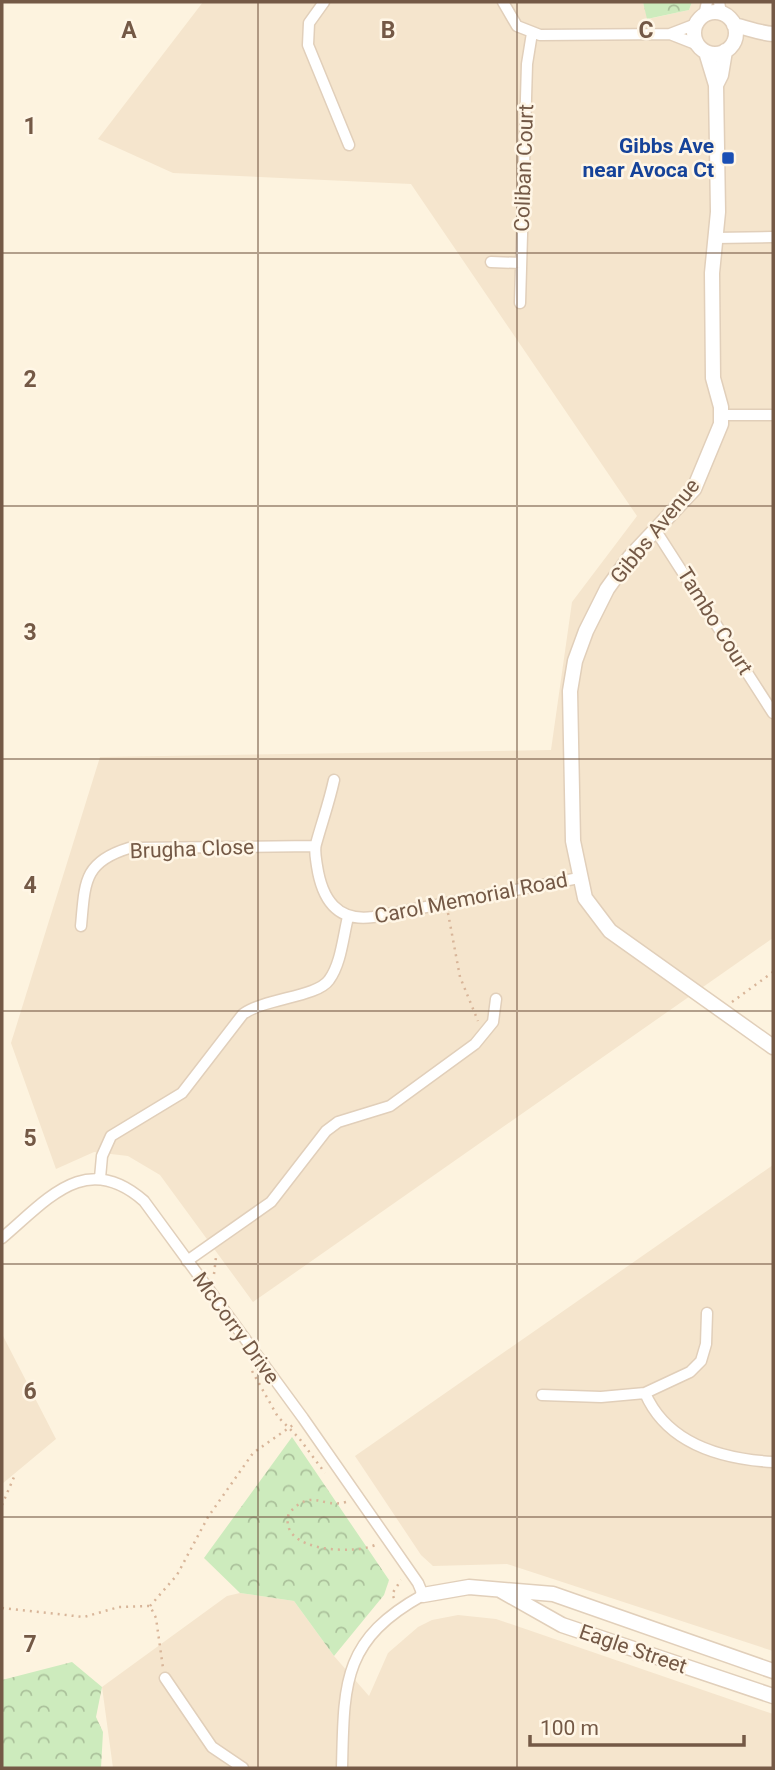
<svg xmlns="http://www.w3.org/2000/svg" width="775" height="1770" viewBox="0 0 775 1770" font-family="Roboto,sans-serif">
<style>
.residential{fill:#f5e5cd}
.forest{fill:url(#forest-crowns)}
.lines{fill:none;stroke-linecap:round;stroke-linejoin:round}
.minor-casing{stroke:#e1cfba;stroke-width:13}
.tertiary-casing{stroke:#e1cfba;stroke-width:17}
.path{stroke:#d8b599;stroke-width:2.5;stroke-dasharray:2 5;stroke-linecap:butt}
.minor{stroke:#fff;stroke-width:10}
.tertiary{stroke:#fff;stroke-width:14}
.grid{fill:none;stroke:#745946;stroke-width:2;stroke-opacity:0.55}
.transit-dot{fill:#1a4fb4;stroke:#fff6e6;stroke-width:2.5}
.labels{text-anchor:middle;stroke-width:5;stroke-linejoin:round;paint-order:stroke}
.transit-label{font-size:21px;font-weight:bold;fill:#164399;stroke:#fff6e6;text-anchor:end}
.street-label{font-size:21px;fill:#745946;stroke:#fff6e6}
.grid-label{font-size:23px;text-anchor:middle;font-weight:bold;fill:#745946;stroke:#fff6e6;stroke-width:5;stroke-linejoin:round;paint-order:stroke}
</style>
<defs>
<pattern id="forest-crowns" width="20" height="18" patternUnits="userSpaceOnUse" patternTransform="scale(1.75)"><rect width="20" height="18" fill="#cdebbd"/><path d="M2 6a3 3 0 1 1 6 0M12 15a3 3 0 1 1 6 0" fill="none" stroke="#abc19b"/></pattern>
</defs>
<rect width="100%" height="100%" fill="#fdf3df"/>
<path class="residential" d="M203,2h440l5,17 41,-9 3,-8h81v936l-520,364 -93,-127 -32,-19 -34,-4 -38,17 -45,-126 89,-286 451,-7 21,-148 65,-86 -226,-332 -238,-11 -75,-34z
M773,1165v486l-266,-87 -74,2 -12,-11 -66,-99z
M2,1334l54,105 -54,45z
M240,1593l54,8 40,55 35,40 19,-43 30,-26 14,-7 26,-5 38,4 277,95v54h-660l-11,-81 125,-91z"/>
<path class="forest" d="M643,2h49l-3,8 -42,9z
M292,1437l97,143 -5,15 -50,61 -40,-55 -54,-8 -36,-35z
M72,1662l30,25 -6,30 7,15 -2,36h-99v-88z"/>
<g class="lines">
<defs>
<path id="minor" d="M324,2l-15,21 -1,22 41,100
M503,2l14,24 23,9 130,-1 26,-10
M719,2l2,11
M704,15l3,-13
M670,34l28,11
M715,238l58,-1
M491,262l30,1
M520,303l7,-239 5,-31
M721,415h52
M656,531l117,182
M334,780c-5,23 -12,42 -18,64 -2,6 0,15 1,22 5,33 20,56 56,51l206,-39
M81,926c4,-43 2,-64 48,-78l186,-2
M100,1178l2,-22 9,-20 71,-43 61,-79c23,-16 74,-17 86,-34 12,-16 14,-43 19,-63
M2,1238c46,-39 84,-88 142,-37l159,217 115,165 5,12c-81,45 -79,88 -81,173
M187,1261l84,-59 55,-71 12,-9 52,-16 85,-62 18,-22 3,-23
M645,1393c22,51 76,66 128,69
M542,1395l59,2 44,-4 45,-21 11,-11 5,-17 1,-31
M165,1678l47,69 31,21"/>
<path id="tertiary" d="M694 33a21 21 0 1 1 42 0a21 21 0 1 1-42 0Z
M734,25c14,3 25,8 39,9
M706,52l10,33 2,127 -6,61 1,105 8,29v17l-27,65 -64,68 -23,32 -21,42 -11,30 -5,30 3,150 12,57 25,33 163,116
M716,85l5,-10 4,-24
M500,1590l62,35 211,71
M423,1595l46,-8 84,7 220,77"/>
</defs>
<use href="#minor" class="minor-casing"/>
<use href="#tertiary" class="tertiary-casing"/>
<path class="path" d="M448,913l12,64 18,44
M732,1002l41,-30
M214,1274l2,-17
M252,1371l26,46 21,21 26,35
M346,1502c-25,7 -33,-15 -57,11 -13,40 69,42 88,31
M2,1505l12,-28
M394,1598l-2,-4 9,-14
M150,1606l27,-31 31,-58 45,-64 40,-28
M2,1608l82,9 35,-10 31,-1 6,12 7,50"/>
<use href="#minor" class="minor"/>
<use href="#tertiary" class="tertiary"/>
</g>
<path class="grid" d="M258,2v1766M517,2v1766M2,253h771M2,506h771M2,759h771M2,1011h771M2,1264h771M2,1517h771"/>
<rect class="transit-dot" x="721" y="151" width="14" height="14" rx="3.5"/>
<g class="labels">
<g class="transit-label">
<text x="714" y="153">Gibbs Ave<tspan x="714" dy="24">near Avoca Ct</tspan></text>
</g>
<g class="street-label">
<text transform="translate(524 168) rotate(-88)" y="7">Coliban Court</text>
<text transform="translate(655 531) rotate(-51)" y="7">Gibbs Avenue</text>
<text transform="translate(715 621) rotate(58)" y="7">Tambo Court</text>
<text transform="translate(192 849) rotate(-2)" y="7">Brugha Close</text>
<text transform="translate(471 898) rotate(-11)" y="7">Carol Memorial Road</text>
<text transform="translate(236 1328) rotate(54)" y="7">McCorry Drive</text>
<text transform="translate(633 1649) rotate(19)" y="7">Eagle Street</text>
</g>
</g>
<g class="grid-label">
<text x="129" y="38">A</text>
<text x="388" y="38">B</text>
<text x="646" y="38">C</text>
<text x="30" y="134">1</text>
<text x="30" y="387">2</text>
<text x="30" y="640">3</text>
<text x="30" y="893">4</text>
<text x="30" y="1146">5</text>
<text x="30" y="1399">6</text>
<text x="30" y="1652">7</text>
</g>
<rect width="775" height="1770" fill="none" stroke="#745946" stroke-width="7"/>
<path d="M530 1735v10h214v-10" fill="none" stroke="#745946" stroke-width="3.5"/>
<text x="540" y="1735" font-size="21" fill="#745946" stroke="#fff6e6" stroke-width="5" paint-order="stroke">100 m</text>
</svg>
